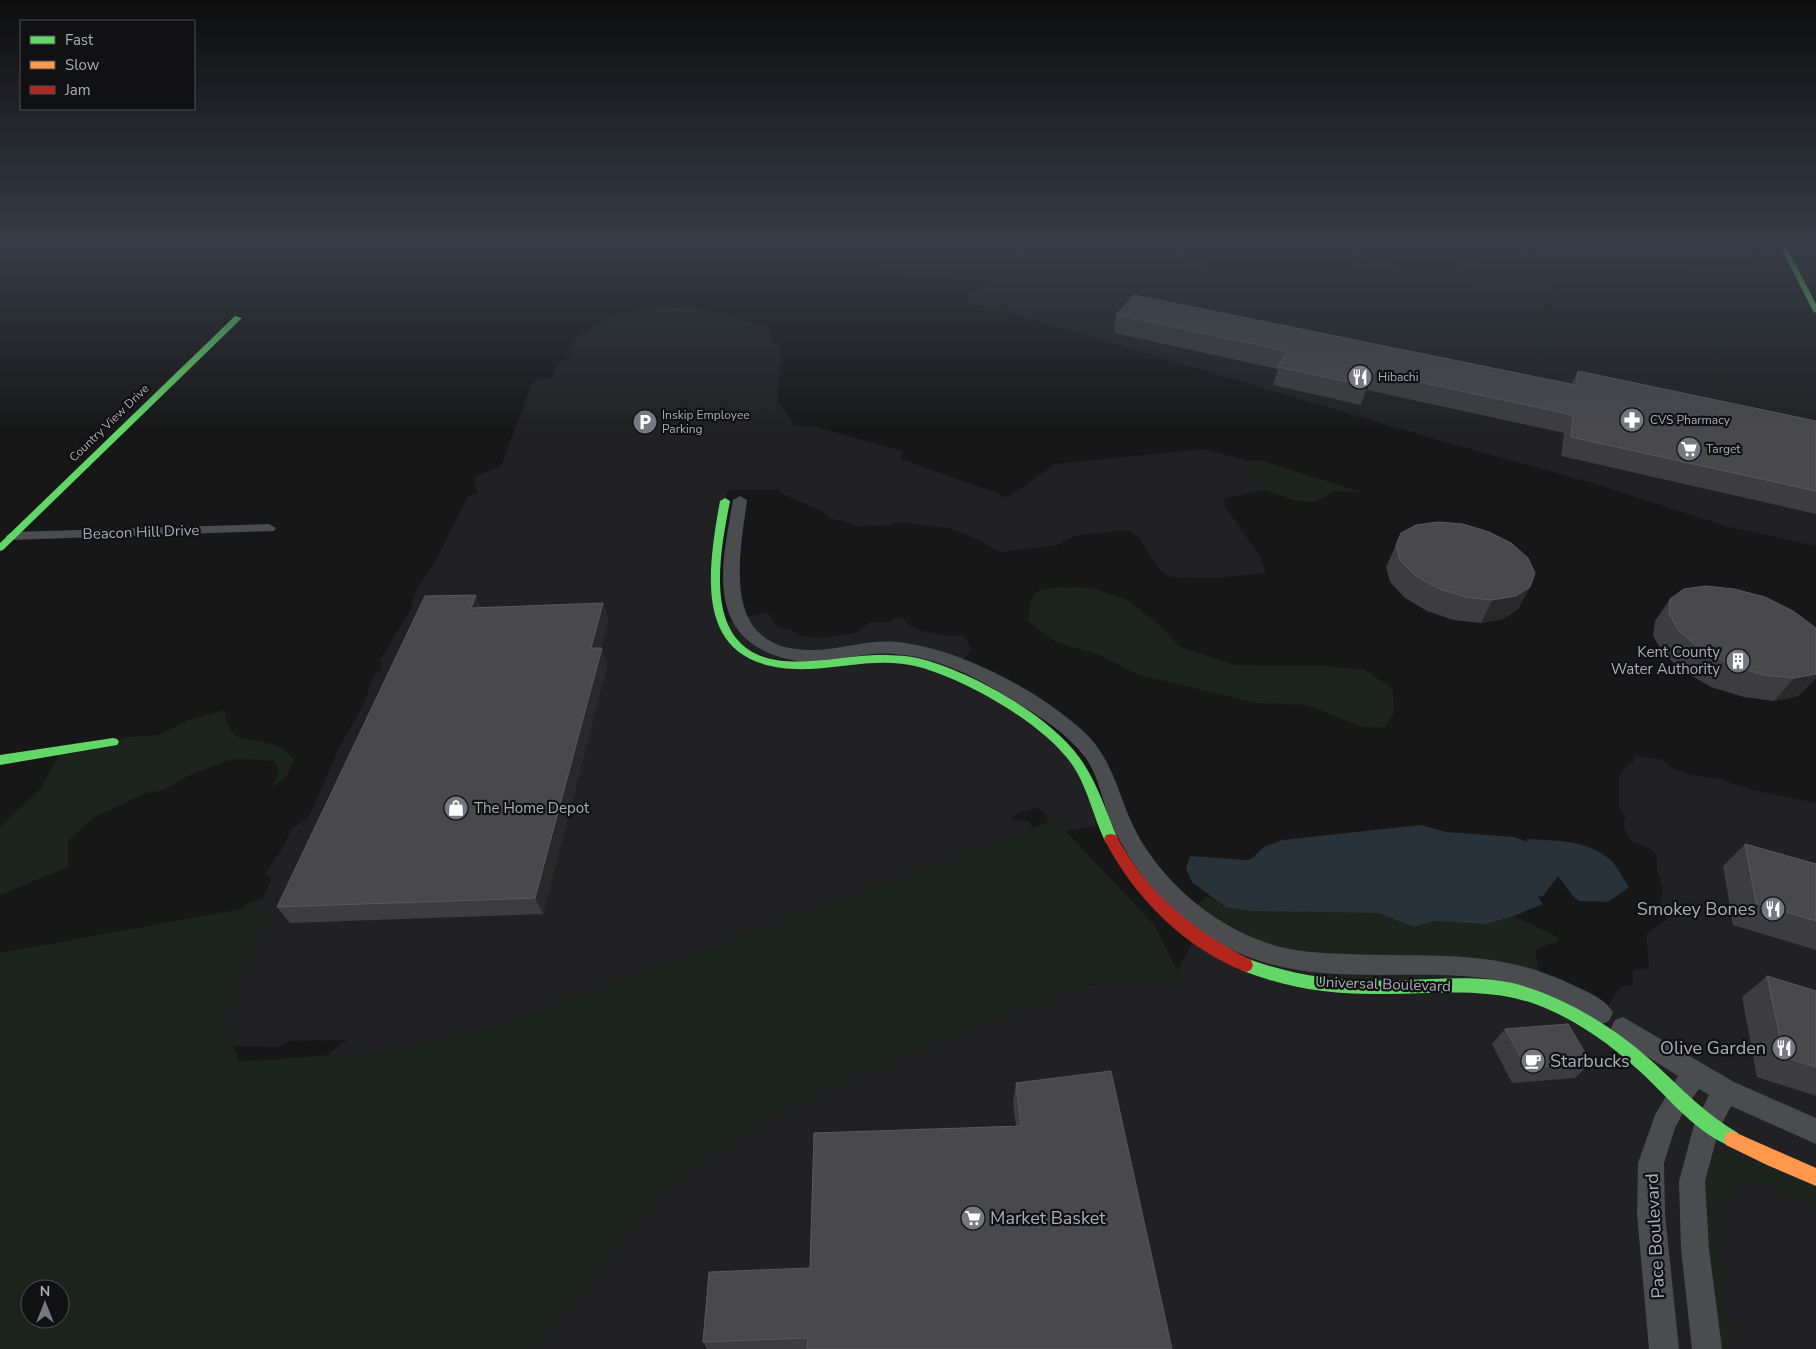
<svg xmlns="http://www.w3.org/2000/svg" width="1816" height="1349" viewBox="0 0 1816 1349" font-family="'Nunito Sans',sans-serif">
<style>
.built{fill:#212123}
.green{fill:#1d241e;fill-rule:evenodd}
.water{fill:#2a3239}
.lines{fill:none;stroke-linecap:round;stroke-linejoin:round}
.stream{stroke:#2a3239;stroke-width:3}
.street{fill:#4b4c50;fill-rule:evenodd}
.fast{fill:#63d668;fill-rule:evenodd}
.slow{fill:#ff974d;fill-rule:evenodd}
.jam{fill:#b3261e;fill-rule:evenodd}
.wall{fill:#3d3d3f}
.shaded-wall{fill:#29292a}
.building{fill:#49494c;stroke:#58595d}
.labels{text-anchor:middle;stroke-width:4.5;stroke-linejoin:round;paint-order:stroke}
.far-poi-label{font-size:12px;fill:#a8adb8;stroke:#111113;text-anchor:start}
.far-street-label{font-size:12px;fill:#a8adb8;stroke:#111113}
.street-label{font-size:15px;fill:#a8adb8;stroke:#111113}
.poi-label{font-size:15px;fill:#a8adb8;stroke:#111113;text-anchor:end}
.near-poi-label{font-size:18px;fill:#a8adb8;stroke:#111113;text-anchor:end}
.near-street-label{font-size:18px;fill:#a8adb8;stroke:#111113}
</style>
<rect width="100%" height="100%" fill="#171717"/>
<path class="built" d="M1601,244h215v302l-91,-20 -129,-42 -148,-41 -465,-138 -14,-1 -2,-6 26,-20 13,2 12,-4h103l17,2 23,-2 16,2 208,-4 68,2 16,4 65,1 90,-5 4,2 128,-16 2,-11 -100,4 -52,-8z
M687,308l45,7 38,13 2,15h9l-3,59 17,23 21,2 86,24 -1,8 107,38 47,-33 149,-15 45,12 3,10 13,19 -40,8 -1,7 37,53 5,15 -50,5 -45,-1 -11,-7 -21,-32 -10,-8 -51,5 -21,10 -56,7 -33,-17 -20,-7 -52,-6 -3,3 -38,1 -14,-6 -12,-1 -3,-5 -11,-6 -35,-15 -2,-6 -2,2 -47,1 -2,1 -12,82 9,50 43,-11 11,15 13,2 10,7 19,2 37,-5 13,-11h21l3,-4 7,-1 7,7 11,6 28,6 13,-1 5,2 6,12 -16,22 104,66 46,87 -44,8 -11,-5 -6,-16 -8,-3 -17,5 -8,6 19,3 5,16 -421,163 -294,75 10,-24 17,-12 -58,1 -11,6 -43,-1 -21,16 31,-158 17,-5 10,-20 -7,-4 20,-31 6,-15 15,-10 6,-8 27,-63 25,-44 9,-28 9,-7 -2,-9 31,-51 5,-18 20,-31 32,-63 10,-5 -3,-6 1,-10 25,-10 30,-80 5,-6 16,-2 6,-15 16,-7 -10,-1 3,-6 14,-15 14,-9 24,-11 22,-4z
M1635,756l26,3 13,10 18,6 27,4 33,11 64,13v546h-1501l43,-40 675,-321 131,-8 13,-9 17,-31 409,74 18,-28h11l1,-16 16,-2 -3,-34 21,-14 -7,-16 3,-16 -6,-17v-16l-6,-6 -20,-8 -9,-17 4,-7 -7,-10v-30l10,-13 4,-1z"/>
<path class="green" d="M801,244h375l13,13 24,10 123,5 16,-6 2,-9 -8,-6 66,17 40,-1 11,-5 16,-2v-14l4,-2h118l5,3 52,8 100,-4 4,6 -6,5 -128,16 -4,-2 -90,5 -65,-1 -16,-4 -68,-2 -10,2 -93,-1 -105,3c-13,-4 -24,1 -38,0 -40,-3 -81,-1 -121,-2l-12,4 -9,-2 -96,-1 -24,-6 -28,-13 -31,-6z
M1547,290l13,2h-7l-5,32 8,2h-8l-7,45 12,3 -15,-3z
M1703,325c26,4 28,64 29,85l-5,-1 -13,-78 -9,-2z
M1249,461h14l98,31 -25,-1 -21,11 -19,-1 -31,-11 -13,-19z
M1058,587l33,1 37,12 31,25 21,22 55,18 89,1 41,4 28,19 1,24 -10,15 -21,-1 -56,-22 -51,-2 -117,-28 -39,-20 -44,-13 -27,-20 1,-21 7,-10z
M224,710c7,38 21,25 51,35 7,2 13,9 19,14l-6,15 -17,15c6,-11 11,-18 3,-28l-37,-2 -14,3 -35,14 -25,14 -20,4 -52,25 -23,22v26l-68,28v-68l41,-39 20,-36 52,-10 14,-5 31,-2 31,-15z
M1055,820l100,106 29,58h-95l-185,72 -128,59 -106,67 -138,167h-532v-396l269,-49 -43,118 13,40 161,-12 96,-25zM30,1289h30v30h-30z
M1207,896l18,11 142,1 47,19 20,-6 52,3 28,-8 43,21 1,4 -23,9 7,46 -228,-14 -126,-69z
M1724,1149l92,37v22l-53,-24 -14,-1 -12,6 -1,16 -23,-9 17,153h-10l-19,-144 7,-47z"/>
<path class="water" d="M1421,825l25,7 68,5 13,5v-3c27,2 59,0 82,20 8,6 14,20 20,28l-21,15 -29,-1 -6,-5 -15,-20 -15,20 -5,1 5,7 -29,12 -28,8 -52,-3 -20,6 -36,-14 -127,-2 -26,-4 -33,-25 -6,-13 4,-13 55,4 6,-1 13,-12 18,-7z"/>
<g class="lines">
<path class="stream" d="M1544,257l206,-1"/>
<path class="street" d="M740,496l7,4c-8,60 -27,151 65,150 29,0 55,-11 85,-8 61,6 139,47 185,88 28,25 34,56 48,89 24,56 80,105 137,124 26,9 53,10 79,11 85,4 151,-7 231,33 13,6 30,13 36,26l-4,8 -8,3c-13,-5 -24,-13 -36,-19 -26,-14 -52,-23 -82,-27 -82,-10 -168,10 -246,-26 -56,-25 -102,-74 -126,-130 -9,-21 -12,-46 -26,-65 -20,-27 -53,-45 -82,-63 -33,-20 -68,-37 -108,-40 -30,-3 -57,8 -86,8 -17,-1 -35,-5 -50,-14 -53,-30 -34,-99 -26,-148z
M269,524l7,4 -2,3 -262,9 -7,-4 7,-4z
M1623,1017l111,65 82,36v26l-85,-38 -12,23 -14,52 4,68 13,100h-30l-11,-100 -2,-68 15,-56 15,-30 -10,-6 -12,16 -12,23 -11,35 1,51 14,135h-30l-12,-135 1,-51 17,-48 23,-39 -63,-40 -4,-8 4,-8z"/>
<path class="fast" d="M1779,244h6l31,60v9l-3,-2z
M235,316l7,2 -239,232 -3,1v-8z
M725,498l5,3c-8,43 -25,120 19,149 33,22 90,6 127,5 13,0 28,0 41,3 50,11 132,57 162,99 18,24 27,55 39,82l-2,4 -5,1 -5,-1c-13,-26 -18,-56 -35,-80 -29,-40 -104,-83 -152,-96 -36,-10 -73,0 -109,2 -116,4 -105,-85 -90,-168z
M113,738l4,1 2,3 -2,3 -117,20v-10z
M1246,958c56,21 102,24 161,22 37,-1 76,-5 113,5 50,15 95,43 134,78 27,25 51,51 84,70l2,6 -2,6 -6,2c-35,-14 -60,-45 -87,-71 -32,-30 -69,-57 -110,-72 -49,-17 -100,-10 -150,-10 -52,1 -96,-5 -144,-24l-2,-5 2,-5z"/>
<path class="slow" d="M1732,1131l84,37v18l-49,-21 -41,-20 -2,-6 2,-6z"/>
<path class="jam" d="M1111,834l5,1c30,58 78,96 135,125l2,5 -2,5 -5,2c-62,-24 -112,-75 -142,-133l2,-4z"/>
</g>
<path class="wall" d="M1612,244h43l-4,6 -37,-4z
M1116,315l455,69 7,-13 238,50v93l-255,-58 3,-23 -197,-43 -6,15 -88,-20 5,-16 -164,-36z
M1396,545l134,42 -12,22 -15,10 -22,4 -28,-3 -26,-9 -22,-13 -15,-16 -4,-15z
M1670,599l146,29v50l-18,18 -24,5 -30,-4 -33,-10 -28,-16 -20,-18 -10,-17 2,-15z
M603,603l5,17 -7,28h1l5,17 -64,249 -253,9 -13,-16 204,-299z
M1745,844l71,20v86l-83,-25 -10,-59z
M1767,976l49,15v105l-59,-19 -15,-80z
M1505,1029l86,34 -16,15 -63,5 -20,-39z
M1016,1083l156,266h-465l-4,-7 313,-216 -3,-24z"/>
<path class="shaded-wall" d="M1373,372l-6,18 -6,15 6,-19z
M1530,587l-12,22 -15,10 -22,4 11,-23z
M476,595l7,16 -12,-3z
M603,603l5,17 -11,45 -6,-17z
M602,648l5,17 -64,249 -8,-16z
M1816,674v4l-18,18 -24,5 20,-23z"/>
<path class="building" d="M1134,295l442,90 2,-14 238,50v70l-245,-54 2,-22 -200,-43 -6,14 -89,-19 9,-16 -171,-36z
M1438,522l25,2 26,8 22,11 17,15 7,15 -5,14 -14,9 -24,4 -27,-3 -28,-9 -22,-13 -15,-15 -4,-15 5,-12 15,-8z
M1706,586l28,3 31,8 28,14 23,17v46l-22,4 -31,-3 -34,-11 -29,-15 -21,-18 -10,-18 1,-14 14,-10z
M476,595l-5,13 132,-5 -12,45h11l-67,250 -258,9 148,-311z
M1745,844l71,20v57l-60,-18z
M1767,976l49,15v76l-32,-10z
M1568,1024l23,39 -64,5 -22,-39z
M1111,1071l61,278h-365l1,-11 -105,4 6,-70 101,-4 4,-135 207,-7 -5,-43z"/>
<linearGradient id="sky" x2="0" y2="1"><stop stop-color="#0d0d0d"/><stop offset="0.56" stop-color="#363c47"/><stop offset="1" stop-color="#363c47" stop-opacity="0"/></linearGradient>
<rect width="1816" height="433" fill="url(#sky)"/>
<defs>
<symbol id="restaurant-disc" viewBox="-11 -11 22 22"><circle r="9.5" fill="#757880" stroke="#111113"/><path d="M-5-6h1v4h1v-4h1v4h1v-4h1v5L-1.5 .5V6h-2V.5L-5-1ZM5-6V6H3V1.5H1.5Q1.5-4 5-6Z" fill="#fff"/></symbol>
<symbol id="pharmacy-disc" viewBox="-11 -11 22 22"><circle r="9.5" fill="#757880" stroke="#111113"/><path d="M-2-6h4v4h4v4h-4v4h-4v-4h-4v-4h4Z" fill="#fff"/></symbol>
<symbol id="parking-disc" viewBox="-11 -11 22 22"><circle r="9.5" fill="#757880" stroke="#111113"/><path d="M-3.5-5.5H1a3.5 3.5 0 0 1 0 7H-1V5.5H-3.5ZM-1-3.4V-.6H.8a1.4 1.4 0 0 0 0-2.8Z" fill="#fff"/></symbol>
<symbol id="supermarket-disc" viewBox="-11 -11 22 22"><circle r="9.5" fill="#757880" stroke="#111113"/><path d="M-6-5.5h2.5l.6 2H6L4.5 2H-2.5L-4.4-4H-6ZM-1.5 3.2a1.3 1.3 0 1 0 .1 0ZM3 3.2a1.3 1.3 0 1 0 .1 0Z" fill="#fff"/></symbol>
<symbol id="building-disc" viewBox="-11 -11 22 22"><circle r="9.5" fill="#757880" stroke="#111113"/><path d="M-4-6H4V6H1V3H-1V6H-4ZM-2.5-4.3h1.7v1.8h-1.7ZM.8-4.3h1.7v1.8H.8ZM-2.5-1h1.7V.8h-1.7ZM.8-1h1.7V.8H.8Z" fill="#fff"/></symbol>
<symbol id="shop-disc" viewBox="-11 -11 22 22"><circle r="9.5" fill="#757880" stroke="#111113"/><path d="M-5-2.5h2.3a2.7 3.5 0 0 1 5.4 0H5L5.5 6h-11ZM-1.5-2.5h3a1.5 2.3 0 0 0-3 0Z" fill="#fff"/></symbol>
<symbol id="cafe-disc" viewBox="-11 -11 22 22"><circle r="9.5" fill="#757880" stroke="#111113"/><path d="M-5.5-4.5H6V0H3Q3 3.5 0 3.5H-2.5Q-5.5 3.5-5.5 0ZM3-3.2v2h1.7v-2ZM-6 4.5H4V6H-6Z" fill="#fff"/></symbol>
</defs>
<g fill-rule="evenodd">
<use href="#restaurant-disc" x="1346" y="363" width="28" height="28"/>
<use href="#pharmacy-disc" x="1618" y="406" width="28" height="28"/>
<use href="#parking-disc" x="631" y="408" width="28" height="28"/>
<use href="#supermarket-disc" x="1675" y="435" width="28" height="28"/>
<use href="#building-disc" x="1724" y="647" width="28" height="28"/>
<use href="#shop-disc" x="442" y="794" width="28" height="28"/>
<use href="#restaurant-disc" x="1759" y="895" width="28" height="28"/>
<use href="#restaurant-disc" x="1770" y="1034" width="28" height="28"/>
<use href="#cafe-disc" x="1519" y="1047" width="28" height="28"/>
<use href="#supermarket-disc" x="959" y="1204" width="28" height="28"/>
</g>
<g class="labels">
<g class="far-poi-label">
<text x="1378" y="381">Hibachi</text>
<text x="662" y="419">Inskip Employee<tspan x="662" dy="14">Parking</tspan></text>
<text x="1650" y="424">CVS Pharmacy</text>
<text x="1706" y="453">Target</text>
</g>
<g class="far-street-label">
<text transform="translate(109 423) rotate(-44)" y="4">Country View Drive</text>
</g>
<g class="street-label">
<text transform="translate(141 532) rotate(-2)" y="5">Beacon Hill Drive</text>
<text transform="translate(1383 984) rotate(2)" y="5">Universal Boulevard</text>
</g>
<g class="poi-label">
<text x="1720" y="657">Kent County<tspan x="1720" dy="17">Water Authority</tspan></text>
<text x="474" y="813" text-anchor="start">The Home Depot</text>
</g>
<g class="near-poi-label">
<text x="1756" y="915">Smokey Bones</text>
<text x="1766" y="1054">Olive Garden</text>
<text x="1550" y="1067" text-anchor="start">Starbucks</text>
<text x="990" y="1224" text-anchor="start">Market Basket</text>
</g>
<g class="near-street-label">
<text transform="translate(1655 1236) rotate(-93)" y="6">Pace Boulevard</text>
</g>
</g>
<rect x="20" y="20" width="175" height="90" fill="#111113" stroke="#4d4f55"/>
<rect x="30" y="36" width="25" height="8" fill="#63d668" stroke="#4d4f55"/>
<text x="65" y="45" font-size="15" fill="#a8adb8">Fast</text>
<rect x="30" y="61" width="25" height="8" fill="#ff974d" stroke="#4d4f55"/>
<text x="65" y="70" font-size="15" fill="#a8adb8">Slow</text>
<rect x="30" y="86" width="25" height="8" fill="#b3261e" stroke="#4d4f55"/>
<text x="65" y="95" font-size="15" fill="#a8adb8">Jam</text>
<g transform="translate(45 1304)"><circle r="24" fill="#111113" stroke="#4d4f55"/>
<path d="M0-4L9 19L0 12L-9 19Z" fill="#757880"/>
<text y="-8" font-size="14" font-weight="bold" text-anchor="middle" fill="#a8adb8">N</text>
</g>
</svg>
